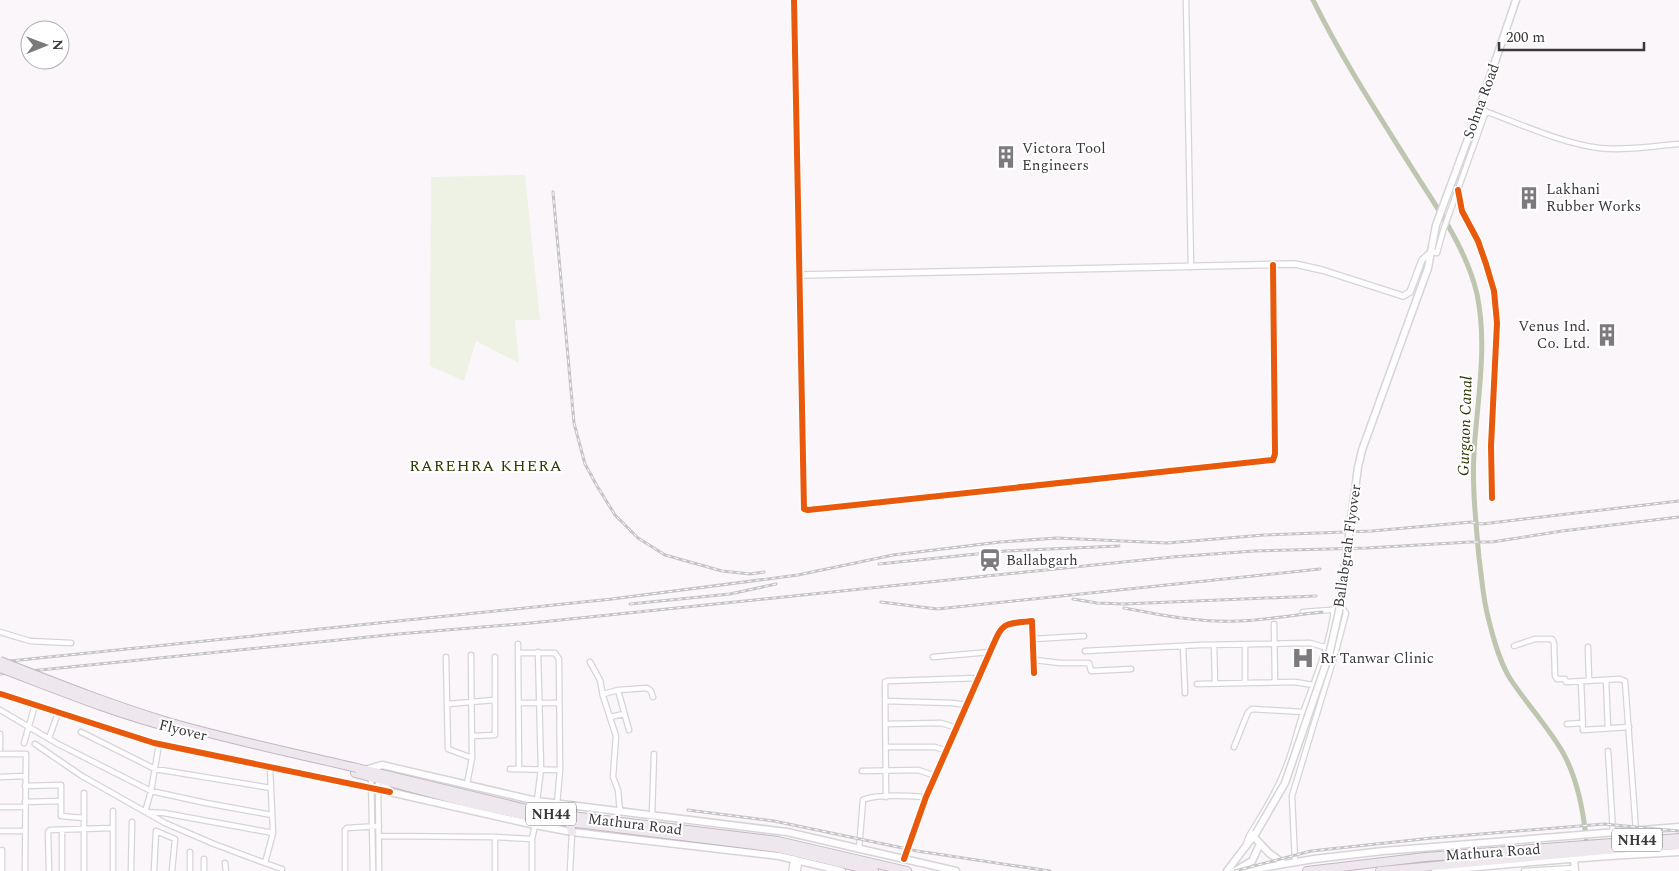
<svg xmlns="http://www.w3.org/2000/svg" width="1679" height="871" viewBox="0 0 1679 871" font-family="Spectral,serif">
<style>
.green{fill:#eef2e5}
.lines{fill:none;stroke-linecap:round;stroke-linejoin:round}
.canal{stroke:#bec6b0;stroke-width:5}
.minor-casing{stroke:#d7d4d7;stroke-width:7}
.tertiary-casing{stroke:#d7d4d7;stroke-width:8}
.secondary-casing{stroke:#d7d4d7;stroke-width:9}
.trunk-casing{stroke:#c2b7c2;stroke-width:10}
.minor{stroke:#fefefe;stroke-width:4.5}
.tertiary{stroke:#fefefe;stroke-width:5.5}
.secondary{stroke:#fefefe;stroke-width:6}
.trunk{stroke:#eee7ee;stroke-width:8}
.rail-casing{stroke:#c5c5c5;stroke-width:3}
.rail{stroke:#fff;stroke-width:1;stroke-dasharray:4;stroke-linecap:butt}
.secondary-bridge-casing{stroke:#d7d4d7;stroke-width:9;stroke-linecap:butt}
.trunk-bridge-casing{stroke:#c2b7c2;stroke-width:10;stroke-linecap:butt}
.secondary-bridge{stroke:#fefefe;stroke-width:6}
.trunk-bridge{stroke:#eee7ee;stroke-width:8}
.cycleway-casing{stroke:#fff;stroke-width:9}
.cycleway{stroke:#e8590c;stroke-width:6}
.labels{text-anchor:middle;stroke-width:4;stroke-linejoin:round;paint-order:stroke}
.shield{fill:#fff;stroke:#757475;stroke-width:1}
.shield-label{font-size:14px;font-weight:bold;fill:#3a383a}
.street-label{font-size:15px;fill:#3a383a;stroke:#fff}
.poi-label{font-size:15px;fill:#3a383a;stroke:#fff;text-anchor:start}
.water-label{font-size:16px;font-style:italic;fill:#293801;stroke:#fff}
.neighbourhood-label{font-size:16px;letter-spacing:1px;fill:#2e3e06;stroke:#fff}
</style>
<rect width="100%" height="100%" fill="#faf6fa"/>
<path class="green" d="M525,175l15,145h-25l4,43 -43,-22 -12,40 -34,-15 1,-189z"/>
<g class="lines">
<path class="canal" d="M1313,0c28,57 63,111 97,165 25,40 56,82 67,129 11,52 0,107 -3,159 -2,35 2,70 5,105 3,21 4,42 10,63 5,20 11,42 22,59 16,24 36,46 51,71 15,26 21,57 24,87"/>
<defs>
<path id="minor" d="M1186,0l5,267
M1479,109c37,13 81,34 120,39 26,3 54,-2 80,-4
M1458,190l4,21 16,30 8,23 8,27 3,32 -6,123 1,52
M1431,252l6,1 6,-22 43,-120
M1274,624l1,58
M0,632l30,9 41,2
M1033,639l51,-3
M518,644l1,125
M1214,645l1,38
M1245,645v38
M1183,646l2,47
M1514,646l21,-7h17l2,4 1,33 2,3h8l1,3 54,-3 5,2 11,150
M1588,647l1,34
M1085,651l115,-6 110,-2 18,5
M519,653h36l4,6 1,111 -3,34
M471,655l1,103
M446,657l2,92 24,9 -5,26
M933,657l57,-5
M1035,660l25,3h29l2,8 40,-2
M590,662l10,18 3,16 13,40 -3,41 5,13 2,22
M1606,680l2,48
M1581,681l2,49 46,-3
M1197,684l98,-2 18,3
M618,690l11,40
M1,694l153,49 236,49
M604,694l14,-4 29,-2 4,3 2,6
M885,701l67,2 15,2
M519,703h40
M448,704l46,-4
M0,710l58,34 93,47 55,12 66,12
M610,717l14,-3
M885,724l56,-1 16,5
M1567,724l15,-1
M81,732l74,37 116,19
M472,736l23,-1v-78
M49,738l9,-25
M24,743l11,-38
M35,744l47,32 83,47 49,21 51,19 8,-30 -3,-65
M159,744l-8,47 -6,21 19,1 109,20
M886,747h49l12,4
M1234,747l14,-35 4,-3 51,3
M0,749v-15
M1608,751l5,81
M0,754h26l-1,117
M510,769l50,1
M862,771l56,-1 18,6
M0,777l25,-1
M371,778l2,93
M378,779l1,92
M25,786l36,-1v31l23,2
M886,797l-1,-115 3,-1 90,-3
M537,801l4,-32 -3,-117
M25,802l36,-1
M0,807h25
M113,811v60
M652,815l2,-61
M62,830v41
M0,831h25
M379,836l116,1 37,2v32
M532,839l3,-14
M1246,844l3,-8c13,-21 26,-41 35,-64 9,-20 13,-42 20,-62 12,-33 26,-66 30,-100
M859,849l4,-49c12,-6 49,-4 63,-3
M2,850v21
M204,859v12
M904,859l22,-62 64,-145c13,-29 10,-28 42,-31l2,52
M1295,862l-3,-66 44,-145 10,-38 -3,-4 -40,3
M225,863l1,8
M265,863l17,6
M49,871l-1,-39 2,-2 63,-2
M84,871v-78
M131,871l1,-49
M154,871l2,-40 19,8 -3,32
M190,871v-19
M345,871v-41l2,-2 32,-2
M495,871v-34
M570,871l2,-39
M1524,871l51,-3"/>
<path id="tertiary" d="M794,0l10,509 4,1 465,-50 2,-6 -2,-189
M800,275l495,-11 27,6 81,26 7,-4 12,-32 9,-8
M792,871l2,-12
M797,871l2,-10"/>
<path id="secondary" d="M1428,268l8,-43 43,-116 37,-109
M365,770l17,-5 155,36 250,31 169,39
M382,781l8,11 145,33 37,7 207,24 63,15
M1254,837l15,16 15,11
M1574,859l1,12
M1227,871l29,-38
M1235,871l17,-10 8,-17
M1243,871l71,-12 69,-8 296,-24
M1435,871c82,-8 163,-15 244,-19"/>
<path id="trunk" d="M357,768l182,44 239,29 129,30
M355,773l113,30 68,15 242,30 96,23
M572,816l1,-10
M569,822l3,10
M1307,871l118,-14 254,-19
M1380,871l258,-24 41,-2"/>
</defs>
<use href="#minor" class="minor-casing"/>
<use href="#tertiary" class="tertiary-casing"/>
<use href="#secondary" class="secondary-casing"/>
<use href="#trunk" class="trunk-casing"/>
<use href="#minor" class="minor"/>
<use href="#tertiary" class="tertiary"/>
<use href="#secondary" class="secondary"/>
<use href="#trunk" class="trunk"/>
<defs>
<path id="rail" d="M553,192l21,231 11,41 12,22 18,29 23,23 27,17 57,16 28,3 14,-2
M879,564l127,-13 113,-5
M1073,599l24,4 27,1 192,-8
M881,602l56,7 383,-40
M630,604l100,-10 46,-10
M1124,608c37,7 76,15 114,13 28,-1 56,-6 84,-9
M0,662l612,-63 186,-24 95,-20 107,-13 57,-4 110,5 97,-8 108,-4 99,-9 11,2 197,-23
M0,674l398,-40 133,-11 641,-66 82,-6 113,-3 103,-6h22l70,-11 117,-14
M688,810l86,11 143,30 133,20
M1235,871l76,-20 121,-13 172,-14 75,7"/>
</defs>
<use href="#rail" class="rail-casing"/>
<use href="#rail" class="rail"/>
<defs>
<path id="secondary-bridge" d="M1256,833l29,-50 44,-128 10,-44 19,-144 4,-17 66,-182"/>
<path id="trunk-bridge" d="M0,661c56,22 111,44 168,61 62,18 126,31 189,46
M0,668c56,21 111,44 169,59"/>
</defs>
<use href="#secondary-bridge" class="secondary-bridge-casing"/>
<use href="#trunk-bridge" class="trunk-bridge-casing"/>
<use href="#secondary-bridge" class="secondary-bridge"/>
<use href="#trunk-bridge" class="trunk-bridge"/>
<defs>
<path id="cycleway" d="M794,0l10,509 4,1 465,-50 2,-6 -2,-189
M1458,190l4,21 16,30 8,23 8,27 3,32 -6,123 1,52
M1,694l153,49 236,49
M904,859l22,-62 64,-145c13,-29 10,-28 42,-31l2,52"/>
</defs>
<use href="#cycleway" class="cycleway-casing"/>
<use href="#cycleway" class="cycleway"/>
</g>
<defs>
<symbol id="building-bare" viewBox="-9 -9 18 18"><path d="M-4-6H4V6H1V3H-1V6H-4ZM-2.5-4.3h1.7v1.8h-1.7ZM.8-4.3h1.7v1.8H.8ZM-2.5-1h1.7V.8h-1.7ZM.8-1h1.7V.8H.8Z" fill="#7d7a7d" stroke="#fff" stroke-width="2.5" paint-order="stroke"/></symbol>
<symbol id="station-bare" viewBox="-9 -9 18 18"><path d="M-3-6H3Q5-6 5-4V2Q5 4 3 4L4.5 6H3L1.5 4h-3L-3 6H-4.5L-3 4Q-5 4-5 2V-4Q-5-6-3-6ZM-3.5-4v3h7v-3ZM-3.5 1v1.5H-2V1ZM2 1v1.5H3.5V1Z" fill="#7d7a7d" stroke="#fff" stroke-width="2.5" paint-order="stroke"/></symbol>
<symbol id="hospital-bare" viewBox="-9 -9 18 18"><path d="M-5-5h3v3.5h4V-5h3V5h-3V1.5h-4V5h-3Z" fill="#7d7a7d" stroke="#fff" stroke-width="2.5" paint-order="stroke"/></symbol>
</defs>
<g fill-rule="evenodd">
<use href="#building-bare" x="990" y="141" width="32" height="32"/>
<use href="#building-bare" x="1513" y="182" width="32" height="32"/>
<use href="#building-bare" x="1591" y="319" width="32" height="32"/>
<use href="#station-bare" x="974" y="544" width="32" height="32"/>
<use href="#hospital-bare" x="1287" y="642" width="32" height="32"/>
</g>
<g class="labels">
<g class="shield">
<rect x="526" y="802.5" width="50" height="23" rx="4"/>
<rect x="1612" y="828.5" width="50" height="23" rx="4"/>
</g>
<g class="shield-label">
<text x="551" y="819">NH44</text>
<text x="1637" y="845">NH44</text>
</g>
<g class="street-label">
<text transform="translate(1481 101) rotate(-70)" y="5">Sohna Road</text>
<text transform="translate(1347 546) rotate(-82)" y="5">Ballabgrah Flyover</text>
<text transform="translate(183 730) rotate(14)" y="5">Flyover</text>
<text transform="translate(635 824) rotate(7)" y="5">Mathura Road</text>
<text transform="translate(1493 852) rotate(-4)" y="5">Mathura Road</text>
</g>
<g class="poi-label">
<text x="1022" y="153">Victora Tool<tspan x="1022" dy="17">Engineers</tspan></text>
<text x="1546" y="194">Lakhani<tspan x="1546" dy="17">Rubber Works</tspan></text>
<text x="1590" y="331" text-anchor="end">Venus Ind.<tspan x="1590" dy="17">Co. Ltd.</tspan></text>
<text x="1006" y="565">Ballabgarh</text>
<text x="1320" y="663">Rr Tanwar Clinic</text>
</g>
<g class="water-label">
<text transform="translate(1464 426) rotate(-88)" y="6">Gurgaon Canal</text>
</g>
<g class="neighbourhood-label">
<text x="486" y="471">RAREHRA KHERA</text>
</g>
</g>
<g transform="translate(45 45) rotate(89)"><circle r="24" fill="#ffffff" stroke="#b0afb0"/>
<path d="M0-4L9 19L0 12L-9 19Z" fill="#7d7a7d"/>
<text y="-8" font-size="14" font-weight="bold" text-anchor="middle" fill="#3a383a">N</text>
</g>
<path d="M1499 42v8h145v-8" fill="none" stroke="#3a383a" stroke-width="2.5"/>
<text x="1506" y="42" font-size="15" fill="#3a383a" stroke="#ffffff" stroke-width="4" paint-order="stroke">200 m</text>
</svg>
